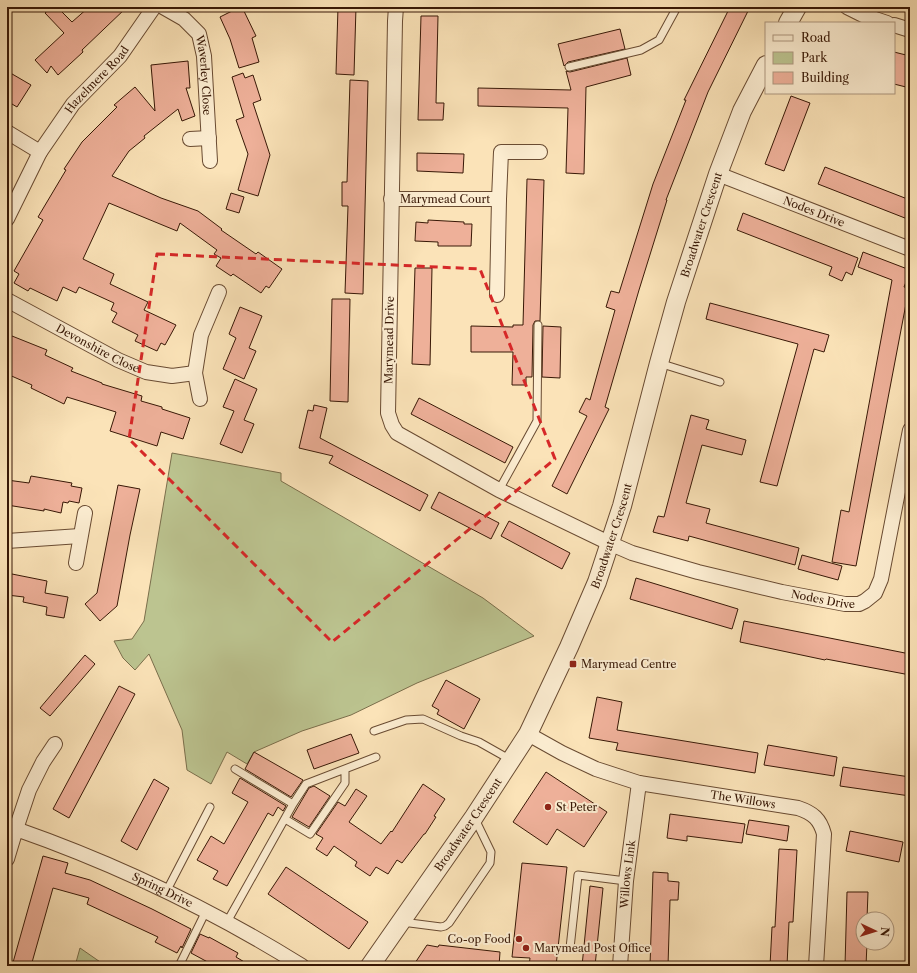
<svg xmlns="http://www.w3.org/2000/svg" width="917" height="973" viewBox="0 0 917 973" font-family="'Libre Caslon Text',serif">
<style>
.green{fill:#bcc490;stroke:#7a6e4b}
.building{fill:#eeb099;stroke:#381806}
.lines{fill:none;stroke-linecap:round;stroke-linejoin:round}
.service-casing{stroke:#694b32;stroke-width:9}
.minor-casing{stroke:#694b32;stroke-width:16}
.tertiary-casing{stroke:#694b32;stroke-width:20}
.service{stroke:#fcedd1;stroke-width:7}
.minor{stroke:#fcedd1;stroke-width:14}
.tertiary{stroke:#fcedd1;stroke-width:18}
.marked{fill:none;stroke:#d62828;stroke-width:3;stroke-dasharray:8 5;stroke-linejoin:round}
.poi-dot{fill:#8f2418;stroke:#fcedd1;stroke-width:1.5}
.labels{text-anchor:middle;stroke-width:4;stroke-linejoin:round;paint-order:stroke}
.street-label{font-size:11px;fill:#381806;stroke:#fcedd1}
.poi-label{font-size:11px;fill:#381806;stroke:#fcedd1;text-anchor:start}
</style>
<rect width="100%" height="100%" fill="#fbe3b8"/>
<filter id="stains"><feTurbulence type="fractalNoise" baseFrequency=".005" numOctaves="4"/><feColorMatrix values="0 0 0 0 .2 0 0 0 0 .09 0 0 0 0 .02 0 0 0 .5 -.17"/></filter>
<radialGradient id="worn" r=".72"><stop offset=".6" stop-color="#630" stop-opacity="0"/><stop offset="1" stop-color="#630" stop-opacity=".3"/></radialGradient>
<path class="green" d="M172,453l109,20v8l202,117 51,38 -117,47 -66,32 -49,16 -48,21 -7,12 -20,-12 -16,32 -24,-14 -5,-40 -33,-76 -14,16 -12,-12 -9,-17 18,-2 12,-18z
M80,948l26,18h-31z"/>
<path class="building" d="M52,7h5l15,15 17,-15h38l-45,43 1,2 -25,23 -7,-9 -4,7 -12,-13 29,-27 -19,-20z
M240,7h2l14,29 -4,2 7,24 -20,6 -9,-29 -10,-22z
M338,7h18l-2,68 -18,-1z
M730,7h20l-42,85 -42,108h1l-28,90 -34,117 4,2 -42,85 -15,-8 35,-70 -8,-4 7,-14 4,2 25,-90 -9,-3 5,-16 8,2 34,-109 33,-84h-2z
M421,16h17l-2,87h8l-1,17h-25z
M620,29l5,20 -57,13 -4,4 -6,-22z
M894,52l16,4v32l-16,-4z
M627,58l4,17 -45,12 -2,87 -18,-1 2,-65 -90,-2v-18l93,2 -5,-19 4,1z
M188,61l2,27h-4l9,28 -13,5 -4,-12 -34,27 1,2 -16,13 -17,25 49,22 37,13 24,18 -1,1 35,24 2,-2 24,17 -13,19 -3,-2 -5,7 -28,-19 -2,2 -15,-10 5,-8 -7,-4 3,-4 -37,-27 -3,8 -68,-28 -26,56 31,15 -4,10 38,18 -4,8 32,15 -11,20 -4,-2 -4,8 -22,-10 3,-6 -26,-13 5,-9 -6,-3 3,-7 -35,-16 -3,6 -13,-6 -6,14 -27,-13 -2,3 -14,-8 5,-9 -5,-3 29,-51 -5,-3 28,-47 -2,-1 18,-27 35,-35 -3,-2 21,-18 20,24 -4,-46z
M7,71l24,14 -14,22 -10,-6z
M243,73l2,5 8,-3 8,25 -8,3 17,52 -12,41 -20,-6 10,-36 -12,-34 8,-3 -12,-40z
M350,80l18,1 -5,213 -18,-1 3,-87h-6v-24h5z
M791,96l19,7 -26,68 -19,-7z
M417,153l47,1 -1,19 -46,-2z
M825,167l85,33v20l-92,-36z
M527,179l17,1 -4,141h-5l-2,4 -1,52h-6v8h-14l1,-33h-42v-26l42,1v-2h10z
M231,193l13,4 -5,16 -13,-4z
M743,213l115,45 -6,17 -6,-3 -4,9 -13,-6 3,-8 -95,-37z
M428,220l36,2v2h8l-1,22h-33v-4l-23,-1 1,-19 12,1z
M863,252l47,18v2l-6,15 5,1 -53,278 -24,-4 9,-52 8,2 43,-232 -34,-13z
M415,268h17l-2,97 -18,-1z
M332,299h18l-2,103 -18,-1z
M710,303l119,32 -5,17 -10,-3 -37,137 -17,-4 38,-138 -92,-25z
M240,307l22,9 -13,32 7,3 -12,28 -21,-10 13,-31 -7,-4z
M543,326l18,1 -1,51 -18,-1z
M7,334l40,16 -2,5 28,13 -2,3 31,12v1l40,12 -1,5 21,6v2l28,9 -7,21 -22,-7 -4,14 -47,-15 6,-19 -49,-15 -3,7 -33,-16 1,-3 -25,-11v-9l4,-11 -4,-2z
M235,379l22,10 -13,31 10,4 -12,29 -22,-9 14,-33 -11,-4z
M419,398l94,49 -8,16 -94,-49z
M314,405l13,3 -7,30 108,57 -8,16 -91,-48 4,-7 -34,-8 9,-38 5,1z
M691,415l18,5 -3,9 40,11 -4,15 -40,-10 -16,58 24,6 -4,14 93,25 -4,17 -106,-29 -1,5 -35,-9 5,-16 6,1z
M31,476l41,7 -1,3 11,2 -3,15 -10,-2 -1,2 -5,-1 -2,11 -17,-4v2l-37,-6v-25l22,3z
M118,485l22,4 -10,46 -13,71 -17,15 -15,-17 12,-11z
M439,492l60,31 -8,16 -60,-31z
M509,521l61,32 -8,16 -61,-33z
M802,555l40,11 -4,14 -40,-11z
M7,573l40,8 -2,12 23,4 -4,21 -18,-3 1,-8 -24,-5 1,-5 -17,-2z
M636,578l102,31 -6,20 -102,-30z
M744,621l166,33v21l-84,-16 -1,1 -85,-18z
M85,655l10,9 -45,52 -10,-8z
M446,680l34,19 -16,30 -27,-15 2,-4 -7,-4z
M119,686l16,8 -66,124 -16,-9z
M597,697l25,5 -5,28 141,23 -3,20 -139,-23 2,-7 -29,-5z
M351,734l8,19 -45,16 -7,-19z
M768,745l69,12 -3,19 -70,-11z
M254,752l49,28 -12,17 -46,-28z
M843,767l67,10v19l-70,-10z
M546,772l61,40 -23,35 -27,-18 -10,16 -34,-23z
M240,778l46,28 -3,5 -5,-4 -5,9 -5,-3 -41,73 -14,-7 5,-8 -21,-11 14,-24 13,8 24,-42 -16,-9z
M154,779l15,9 -32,62 -16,-9z
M423,784l22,15 -11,17 2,1 -11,17h-1l-22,29 -5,-3 -9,14 -12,-7 -6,9 -15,-10 2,-4 -23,-16 -7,10 -11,-7 7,-11 -7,-4 22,-32 7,4 11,-17 11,7 -18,26 32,22 10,-13 1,1z
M314,786l16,10 -21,31 -17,-10 17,-29z
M670,814l75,10 -3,19 -55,-7v5l-20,-3z
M749,820l40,6 -2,15 -41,-7z
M850,831l53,11 -4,20 -53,-11z
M779,849l18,1 -4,72h-4l-2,44h-17l2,-39h3z
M43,856l25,7 -3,10 25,7 62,29 39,20 -9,19 -1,-2 -4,7 -22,-11 3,-5 -71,-33 2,-6 -36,-10 -22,78h-19z
M522,863l45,4 -11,99h-27l1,-8 -18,-1z
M286,867l82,55 -19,27 -81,-55z
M653,872l15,1v8l11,1 -1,18h-8l-2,66h-18z
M590,886l13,2 -8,78h-13z
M847,892h21l-1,27h-4v24h4l-1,23h-21z
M200,934l9,4v-1l29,16 -2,4 15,9h-36l-24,-13z
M427,945l11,2 1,-2 61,7 -1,14h-86z"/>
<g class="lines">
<defs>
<path id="service" d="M569,67l72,-17 18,-10 18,-33
M659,363l61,19
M499,490l38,-69 1,-96
M374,731l32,-11 17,-1 38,17 18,6 32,18
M235,769l58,35
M285,819l25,15 35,-51v-14
M166,892l44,-85
M227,922l66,-118 13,-20 70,-27
M402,922l39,5 4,-1 4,-3 41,-60 1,-11 -16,-33
M570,948l8,-73 48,6
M179,966l27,-55"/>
<g id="minor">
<path id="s1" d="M163,7l21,12 15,15 5,22 6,105"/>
<path id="s2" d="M396,7l-1,14 -7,392 4,12 5,8 102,57 110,53 23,10 66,19 84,20 63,12h14l6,-3 10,-8 6,-14 29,-149"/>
<path d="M847,7l16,8 24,8"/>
<path d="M894,25l16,5"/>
<path d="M7,132l33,20"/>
<path d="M190,139l19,-1"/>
<path id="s3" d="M718,174l192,75"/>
<path id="s4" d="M391,199h108"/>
<path id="s5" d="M7,219l33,-67 33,-48 47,-48 34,-49"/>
<path d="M497,295l2,-96 2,-47h39"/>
<path id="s6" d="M7,300l111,60 28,12 26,4 23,-3"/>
<path d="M200,399l-5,-26 6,-38 18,-43"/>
<path d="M7,541l73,-5"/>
<path d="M76,563l9,-50"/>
<path id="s7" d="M528,734l34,19 34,16 43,14 159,25c15,5 22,11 26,26l-8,132"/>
<path d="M16,829l13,-39 14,-28 12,-18"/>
<path id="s8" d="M7,859l9,-30c100,35 196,81 286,137"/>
<path id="s9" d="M620,966l6,-85 13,-98"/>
</g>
<g id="tertiary">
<path d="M788,23l9,-16"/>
<path id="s10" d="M370,966l104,-149 54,-83 41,-87 28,-65 25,-76 37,-143 17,-61 42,-128 24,-63 24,-46"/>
</g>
</defs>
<use href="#service" class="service-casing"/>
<use href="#minor" class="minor-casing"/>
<use href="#tertiary" class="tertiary-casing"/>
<use href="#service" class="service"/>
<use href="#minor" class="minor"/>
<use href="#tertiary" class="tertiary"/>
</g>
<path class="marked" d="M157,254l323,15 75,190 -223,183 -203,-203z"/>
<g class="poi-dot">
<rect x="569" y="660" width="8" height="8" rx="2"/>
<circle cx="548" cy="807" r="4"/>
<circle cx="519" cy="939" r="4"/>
<circle cx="526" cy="948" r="4"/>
</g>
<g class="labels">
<g class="street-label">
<text dy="4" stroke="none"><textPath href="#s1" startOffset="87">Waverley Close</textPath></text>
<text dy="4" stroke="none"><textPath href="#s5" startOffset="167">Hazelmere Road</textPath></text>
<text dy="4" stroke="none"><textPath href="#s4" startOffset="54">Marymead Court</textPath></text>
<text dy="4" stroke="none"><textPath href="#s3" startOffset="103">Nodes Drive</textPath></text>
<text dy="4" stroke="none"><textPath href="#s10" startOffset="820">Broadwater Crescent</textPath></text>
<text transform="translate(389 340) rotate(-89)" y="4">Marymead Drive</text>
<text dy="4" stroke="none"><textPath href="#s6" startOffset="103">Devonshire Close</textPath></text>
<text dy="4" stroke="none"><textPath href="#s10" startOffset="496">Broadwater Crescent</textPath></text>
<text dy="4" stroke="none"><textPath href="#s2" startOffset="889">Nodes Drive</textPath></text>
<text dy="4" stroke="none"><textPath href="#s7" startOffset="227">The Willows</textPath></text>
<text dy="4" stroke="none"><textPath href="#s10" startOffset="172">Broadwater Crescent</textPath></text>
<text dy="4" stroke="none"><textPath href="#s9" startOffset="92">Willows Link</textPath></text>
<text dy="4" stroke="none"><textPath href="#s8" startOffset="190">Spring Drive</textPath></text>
</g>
<g class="poi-label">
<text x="581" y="668">Marymead Centre</text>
<text x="556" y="811">St Peter</text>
<text x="511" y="943" text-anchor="end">Co-op Food</text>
<text x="534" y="952">Marymead Post Office</text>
</g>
</g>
<rect width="917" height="973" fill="none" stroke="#fbe3b8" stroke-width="24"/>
<rect x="8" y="8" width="901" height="957" fill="none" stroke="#381806" stroke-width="2"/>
<rect x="12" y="12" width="893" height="949" fill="none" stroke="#381806"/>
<rect x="765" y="22" width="130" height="72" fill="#fcedd1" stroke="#ae9880"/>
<rect x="773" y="35" width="20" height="6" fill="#fcedd1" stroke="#ae9880"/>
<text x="801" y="42" font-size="12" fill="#381806">Road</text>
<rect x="773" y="52" width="20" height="12" fill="#bcc490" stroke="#ae9880"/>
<text x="801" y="62" font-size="12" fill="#381806">Park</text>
<rect x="773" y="72" width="20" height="12" fill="#eeb099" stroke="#ae9880"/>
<text x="801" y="82" font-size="12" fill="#381806">Building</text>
<g transform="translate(875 931) rotate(94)"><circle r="19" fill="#fcedd1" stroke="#ae9880"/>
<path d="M0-3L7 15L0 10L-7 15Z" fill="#8f2418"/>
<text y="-6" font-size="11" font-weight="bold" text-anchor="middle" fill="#381806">N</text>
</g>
<rect width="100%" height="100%" filter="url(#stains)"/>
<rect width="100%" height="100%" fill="url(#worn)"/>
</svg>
